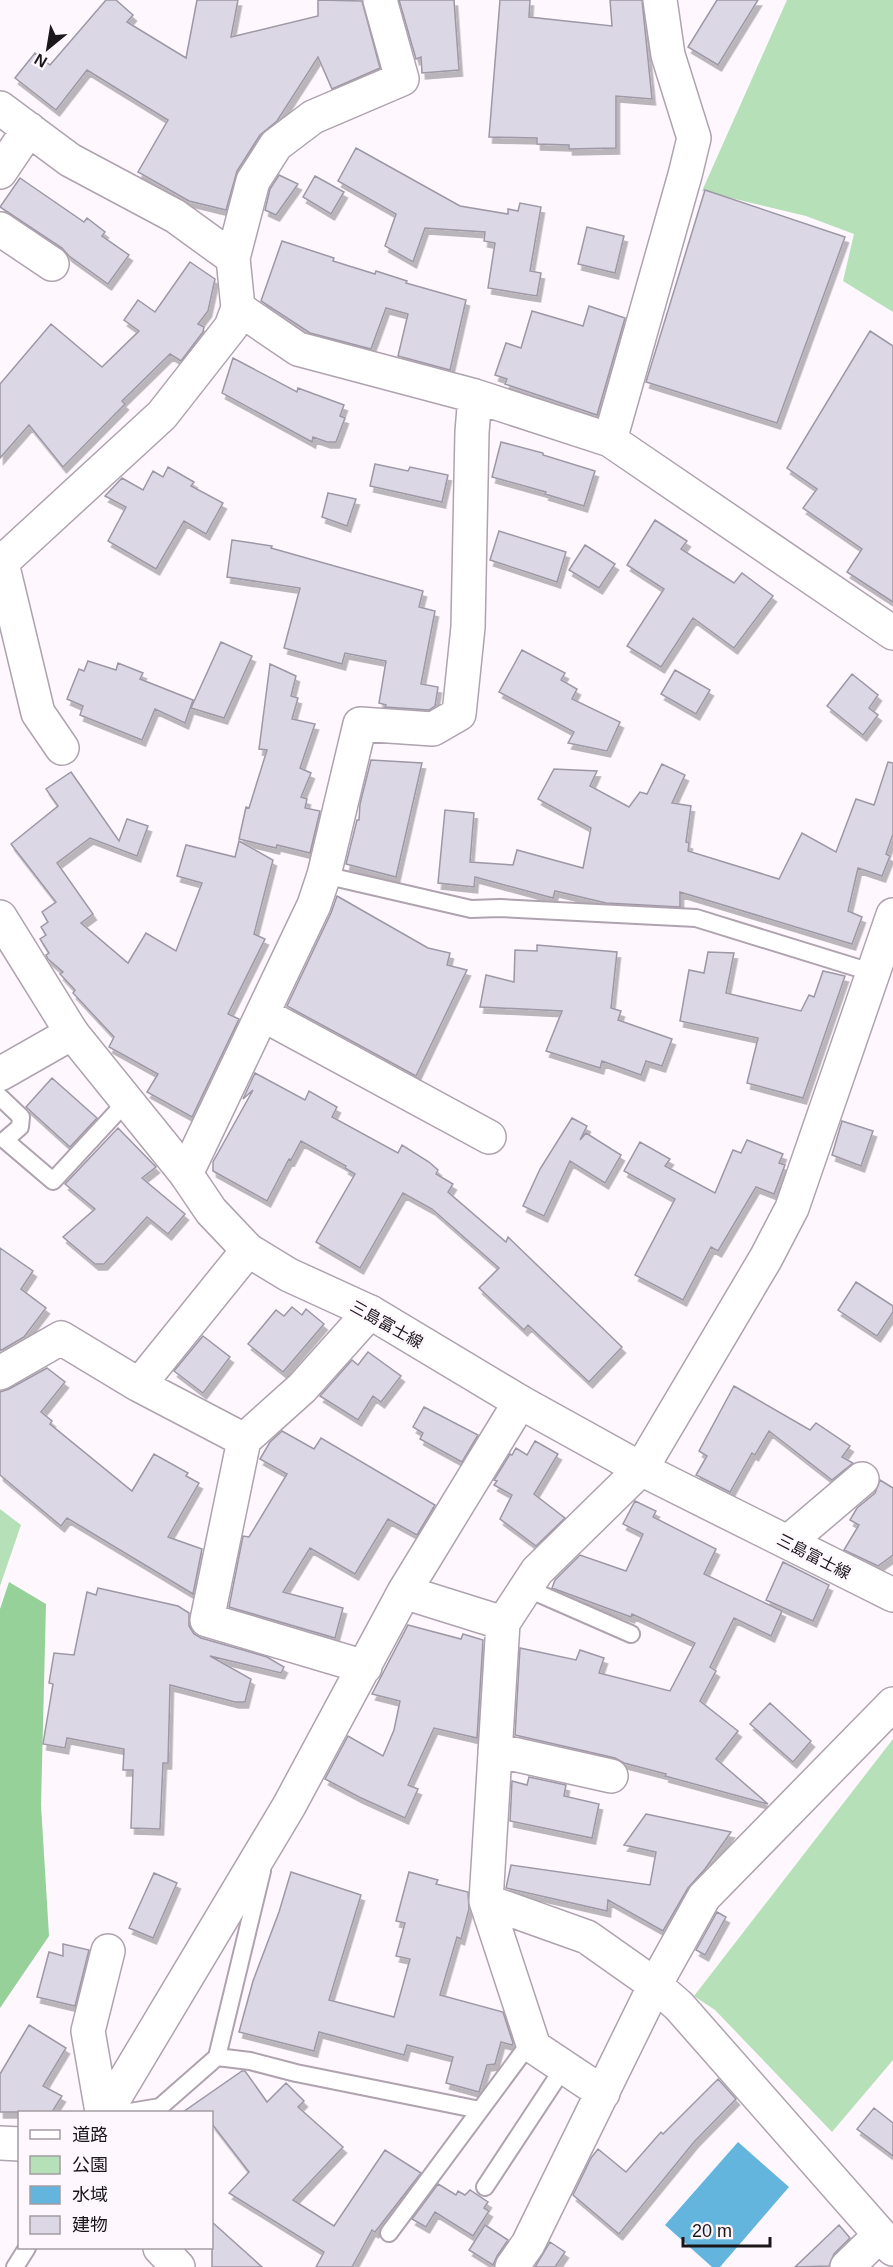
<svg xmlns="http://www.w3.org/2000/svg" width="893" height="2267" viewBox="0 0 893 2267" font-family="Arial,'Noto Sans JP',sans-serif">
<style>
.green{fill:#b6e0b8}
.forest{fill:#96d199}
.water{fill:#63b5de}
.building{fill:#dcd7e5;stroke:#9d98a5;stroke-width:1.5;filter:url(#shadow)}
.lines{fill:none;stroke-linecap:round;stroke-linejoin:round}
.service-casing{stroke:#aea3ae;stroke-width:20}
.minor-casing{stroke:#aea3ae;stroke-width:36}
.primary-casing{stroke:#aea3ae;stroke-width:36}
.service{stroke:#fff;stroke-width:16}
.minor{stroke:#fff;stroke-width:33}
.primary{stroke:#fff;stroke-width:33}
.labels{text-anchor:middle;stroke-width:4.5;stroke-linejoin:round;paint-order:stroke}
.street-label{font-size:16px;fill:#1a1619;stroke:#fef7fe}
</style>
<defs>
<filter id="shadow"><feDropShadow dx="3.5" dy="6" stdDeviation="0" flood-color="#0004"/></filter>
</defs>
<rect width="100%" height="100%" fill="#fef7fe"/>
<path class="green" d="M787,0h106v312l-50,-31 11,-47 -48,-18 -104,-25z
M0,1509l21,16 -21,61z
M893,1739v321l-61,72 -117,-122 -21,-14z"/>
<path class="forest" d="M9,1582l37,22 -5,201 8,131 -49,72v-399z"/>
<path class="water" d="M738,2142l51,45 -69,80h-8l-47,-42z"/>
<path class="building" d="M106,0h10l17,15 -6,7 59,36 11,-58h41l-7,37 87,-21v-16l44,1 18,67 -48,21 -14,-32 -41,64 -17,14 -23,36 -11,39 -37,-9 -51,-29 30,-52 -81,-50 -31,40 -41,-32 20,-25 15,12z
M399,0h55l5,70 -37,3 -1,-16 -5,2z
M500,0h30l-1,17 83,9 -2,-26h32l10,99 -36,-3v52l-47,1v-4l-32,-1v-6l-48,-1z
M717,0h41l-40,65 -30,-18z
M356,148l104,58 48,8v-5l10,2 2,-8 21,4 -11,64 11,2 -4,23 -49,-8 7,-45 -11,-2 1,-9 -60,-4 -12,34 -28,-16 11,-32 -58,-33z
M279,175l19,9 -22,31 -11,-5 5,-21z
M315,176l29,16 -13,22 -28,-17z
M20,178l64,44 3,-4 18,14 -3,4 27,19 -21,29 -39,-28 -7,-8 -62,-41z
M705,190l140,47 -68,186 -131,-41z
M587,227l37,9 -9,37 -37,-9z
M282,241l52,17 -1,3 42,13 1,-3 31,10 -1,2 60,17 -16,70 -52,-14 10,-42 -22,-6 -15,41 -61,-16 -49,-32z
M190,262l25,17 -7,32 -10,13 6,3 -1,5 -22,29 -11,-7 -48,47 3,3 -62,63 -34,-42 -29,33v-74l51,-60 51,43 37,-36 -15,-11 14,-20 17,12z
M589,306l36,12 -28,97 -92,-31 2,-5 -12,-4 11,-32 15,5 11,-37 51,15z
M870,331l23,15v256l-46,-30 15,-23 -59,-41 14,-19 -30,-21z
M233,358l64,34 1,-4 46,17 -4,11 5,2 -9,24h-9l-14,-5 -1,5 -90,-49z
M501,442l42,11v2l52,16 -11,35 -39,-12 1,-2 -54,-15z
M375,464l33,7 2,-4 38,8 -6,27 -72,-16z
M168,467l26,15 -3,4 32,17 -17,31 -22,-13 -28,48 -48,-28 18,-34 -21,-11 17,-18 21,12 10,-19 10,6z
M328,493l28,6 -9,27 -25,-9z
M655,520l32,21 -6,8 53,34 8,-10 31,23 -39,52 -41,-30 -32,49 -34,-21 37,-57 -37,-24z
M499,531l67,21 -9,30 -67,-22z
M232,540l40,6 -1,2 152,43 -4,16 16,4 -14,73 17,3 -3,19 -6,4 -44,-3 1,-2 -7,-2 7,-42 -41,-8 -3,11 -58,-16 16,-60 -73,-11z
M585,545l30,19 -16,24 -30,-18z
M221,642l31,14 -28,62 -33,-10z
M522,650l43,23 -4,7 16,9 -5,10 48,23 -13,29 -39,-8 6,-11 -75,-40z
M88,661l28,9 2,-7 25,10 -3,6 53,21 -8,23 -30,-14 -13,31 -62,-25 3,-9 -16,-7 12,-30 5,2z
M270,664l26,12 -5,20 7,2 -6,21 23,5 -15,44 11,5 -10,24 6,2 -2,9 15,3 -10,42 -33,-8 -1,3 -37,-9 7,-32 3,1 18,-58 -8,-1z
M675,670l35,20 -14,24 -35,-20z
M852,674l26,21 -9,13 9,7 -15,20 -36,-29z
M371,760l51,3 -26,114 -50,-13 11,-44h2l1,-16z
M888,762l5,1v71l-7,20 4,2 -8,20 -24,-8 -10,43 14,6 -10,27 -172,-52v15l-74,-4 -51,-12 -2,7 -78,-21 -1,10 -36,-4 7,-73 29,3 -4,49 43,3 4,-15 66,18 8,-40 -53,-29 16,-30 43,2 -7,15 39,21 11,-15 7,2 15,-30 23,11 -13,28 19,3 -5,36 3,1 -1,8 91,28 23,-46 34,19 20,-53 18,6z
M71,772l48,69 8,-22 21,7 -11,30 -47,-18 -33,25 36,51 -12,9 47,40 18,-30 30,18 26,-68 -25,-7 9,-31 49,12 4,-16 34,19 -19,74 11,5 -37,75 11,5 -47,98 -45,-25 11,-18 -49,-27 5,-10 -41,-44 2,-3 -15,-16 3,-2 -15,-13 -2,-4 3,-2 -9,-14 6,-4 -5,-8 7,-5 -6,-10 14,-10 -45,-58 47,-38 -12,-17z
M337,896l91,52 22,5 -3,12 20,5 -51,106 -129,-70 44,-93z
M537,945l80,7 -6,56 10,3 -3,9 54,19 -10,27 -16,-5 -5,14 -39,-14 -2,7 -54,-17 16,-40 -82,-4 6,-32 28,7 1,-32 22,1z
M708,952l26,1 -8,40 75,18 8,-16 5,2 9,-26 22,5 -42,122 -56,-15 11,-45 -78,-17 9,-51 15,3z
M255,1073l50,27 4,-9 28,16 -5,10 66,36 4,-8 27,17 9,8 -2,4 17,10 -5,8 58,50 2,-5 114,110 -33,35 -61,-57 -4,5 -45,-42 20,-20 -67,-59 -29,-16 -43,75 -44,-26 39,-68 -10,-6 1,-2 -45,-25 -10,19 -2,-1 -22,42 -54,-30v-9l40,-72 -10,9z
M52,1078l45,40 -27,29 -44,-40z
M572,1118l15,8 -7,14 6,-7 35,22 -16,28 -35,-22 -26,55 -21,-10 17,-37z
M842,1121l31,10 -12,35 -29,-11z
M118,1128l38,39 -14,11 43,36 -17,20 -21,-17 -43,47h-9l-32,-27 32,-28 -30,-25z
M747,1140l36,14 -4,9 6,2 -11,29 -18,-7 -38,64 -7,-4 -28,53 -48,-25 40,-76 -51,-28 16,-29 30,17 -5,7 50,27 18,-43 8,3z
M0,1248l33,23 -12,18 25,19 -22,29 -24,14z
M856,1282l37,24v6l-16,24 -39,-26z
M292,1307l10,8 4,-6 18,15 -41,48 -35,-28 28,-34 8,6z
M203,1336l27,21 -27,36 -29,-22z
M368,1352l33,24 -20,26 -8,-6 -15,24 -38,-24 32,-36 6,5z
M47,1368l18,14 -24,30 11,9 -2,3 82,67 22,-37 34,19 -2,3 13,7 -31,54 34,12 -9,45 -126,-76 -6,8 -61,-51v-83l9,-3z
M734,1386l76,44 6,-7 34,23 -8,11 11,6 -21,17 -63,-49 -14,24 -3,-2 -22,39 -34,-17 11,-19 -8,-5z
M424,1407l54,28 -16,27 -42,-23 3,-6 -10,-6z
M282,1431l32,18 7,-11 114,67 -18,30 -29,-16 -33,55 -45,-26 -27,44 60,16 -8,30 -106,-31 14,-71 6,1 38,-63 -27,-15 10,-17z
M535,1441l23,13 -24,40 31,24 -29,28 -36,-27 12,-24 -18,-10 3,-4 -3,-1 16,-26 2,1 4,-7 11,7z
M880,1480l13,8v67l-15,11 -34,-16 15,-25 -9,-5 7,-12 18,-15z
M635,1501l21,10 -3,6 63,32 -12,25 78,37 -11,25 -37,-18 -24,49 6,4 -16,30 38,30 -22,28 52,45 -103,-28 1,-2 -42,-11 -9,-5 -100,-23 5,-87 56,12 4,-10 24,8 -5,15 71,18 25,-48 -63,-29 -1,3 -79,-29 3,-8 25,-25 46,16 17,-37 -20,-10z
M783,1562l46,23 -16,36 -47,-21z
M98,1588l80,18 11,7v13l5,8 7,4 66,19 17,10 -3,6 -71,-17 41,23 -6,23h-10l-65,-17 -2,78h-5l-3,66 -29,-1 2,-58h-10l1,-21 -57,-11 -2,10 -22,-4 10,-60 -4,-1 5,-30 20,2 13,-63 9,3z
M408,1625l53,14 2,-5 20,6 -6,98 -43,-10 -26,57 10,4 -13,29 -46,-21 -34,-18 23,-43 35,20 11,-26 6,-29 -28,-7z
M770,1703l41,38 -18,21 -43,-38z
M529,1777l37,8 -2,11 35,8 -7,34 -82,-17 2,-40 15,4z
M646,1814l85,18 -26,37 -17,19 -25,43 -55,-31 -1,11 -101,-23 5,-23 139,20 6,-33 -32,-7z
M291,1872l70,23 -32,105 65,17 16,-58 -14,-3 9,-33 -9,-2 13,-49 29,8 -2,4 32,8 1,17 -8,30 -4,-2 -17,58 63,17 10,31 -1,2 -11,-3 -6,22 -8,1 -8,27 -33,-9 7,-26 -46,-12 -3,10 -85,-23 -5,19 -75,-19 14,-51 26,-69z
M154,1873l23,10 -24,55 -24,-10z
M717,1912l9,5 -21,38 -9,-5z
M63,1944l26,6 -14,56 -38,-9 12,-45 14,4z
M29,2025l37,23 -23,38 19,10 -10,16h-52v-38z
M242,2071h3l22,31 19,-19 18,18 -6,6 45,40 -50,53 41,26 51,-76 36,23 -46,59 -3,-2 -20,37h-36l8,-15 -95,-59 20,-21 -37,-48v-12h-29z
M718,2079l18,20 -42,43 -75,92 -46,-39 18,-37 7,-9 28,23 35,-40 2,2z
M874,2108l19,15v33l-36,-27z
M438,2184l18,11 2,-4 7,4 5,-5 18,12 -4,6 5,3 -16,25 -38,-24 -9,15 -14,-8z
M212,2222l50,45h-50z
M485,2225l23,15 -11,16 -4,9 -24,-15z
M839,2225l11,13 -16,16 -5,12 -34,1z
M550,2242l15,10 -10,15h-20z"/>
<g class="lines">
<defs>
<path id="service" d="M324,875l147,34 29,-1 196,10 178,55
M0,1097l21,20 -1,10 -15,13 48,41 74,-80
M526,1588l105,46
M217,2057l45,-186
M130,2112l30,-5 57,-50 33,4 46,12 184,37
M485,2187l79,-120
M389,2233l143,-193
M15,2267l12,-19"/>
<path id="minor" d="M0,108l70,52 105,56 58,42
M0,172l29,-43
M0,229l52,35
M238,308l60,41 177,47 135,44 283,193
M610,440l75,-265 9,-37 -26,-83 -8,-55
M2,563l36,150 24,35
M0,564l162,-149 69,-88 7,-19 -5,-50 20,-77 23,-36 37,-28 89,-38 -22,-79
M262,1014l227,123
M0,1074l72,-41
M186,1174l128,-269 10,-30 36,-151 73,5 26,-15 9,-87 4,-195 3,-36
M0,1373l61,-35 78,47 105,55 58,-52 68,-76
M139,1385l109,-135
M244,1440l-37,180 158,47
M788,1542l74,-63
M404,1592l99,31 -17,278 48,146 69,46
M503,1623l34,-52 104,-102 125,-211 26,-50 101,-293
M495,1750l116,26
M486,1901l101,36 68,48 24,21 214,243
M102,2112l-14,-81 20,-80
M106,2112l183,-306 115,-214 116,-190
M0,2143l20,1
M160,2248l18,19
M512,2267l16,-23 127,-259 49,-88 189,-193
M847,2267l33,-32"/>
<path id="primary" d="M0,917l72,116 114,141 25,37 37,39 41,25 81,37 150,90 121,67 252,126"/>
</defs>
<use href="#service" class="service-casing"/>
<use href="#minor" class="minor-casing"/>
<use href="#primary" class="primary-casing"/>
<use href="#service" class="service"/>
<use href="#minor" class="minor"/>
<use href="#primary" class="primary"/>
</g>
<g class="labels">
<g class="street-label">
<text transform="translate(387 1324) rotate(29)" y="6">三島富士線</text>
<text transform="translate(814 1556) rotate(27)" y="6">三島富士線</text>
</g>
</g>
<rect x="18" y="2111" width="195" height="138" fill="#fef7fe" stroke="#a39da2" stroke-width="1.5"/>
<rect x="30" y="2130" width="30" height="9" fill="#ffffff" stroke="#a39da2" stroke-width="1.5"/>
<text x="72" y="2141" font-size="18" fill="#1a1619">道路</text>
<rect x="30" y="2156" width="30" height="18" fill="#b6e0b8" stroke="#a39da2" stroke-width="1.5"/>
<text x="72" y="2171" font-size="18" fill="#1a1619">公園</text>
<rect x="30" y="2186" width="30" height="18" fill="#63b5de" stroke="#a39da2" stroke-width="1.5"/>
<text x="72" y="2201" font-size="18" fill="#1a1619">水域</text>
<rect x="30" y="2216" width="30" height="18" fill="#dcd7e5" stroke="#a39da2" stroke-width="1.5"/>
<text x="72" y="2231" font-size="18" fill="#1a1619">建物</text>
<g transform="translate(48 48) rotate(210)" stroke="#fef7fe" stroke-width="4.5" paint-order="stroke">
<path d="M0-4.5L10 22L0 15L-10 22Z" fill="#1a1619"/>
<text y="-9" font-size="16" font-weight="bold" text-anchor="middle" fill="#1a1619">N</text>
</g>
<path d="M683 2237v9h87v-9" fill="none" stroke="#1a1619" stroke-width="3"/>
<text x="692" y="2237" font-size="18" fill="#1a1619" stroke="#fef7fe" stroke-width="4.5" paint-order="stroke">20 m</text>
</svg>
